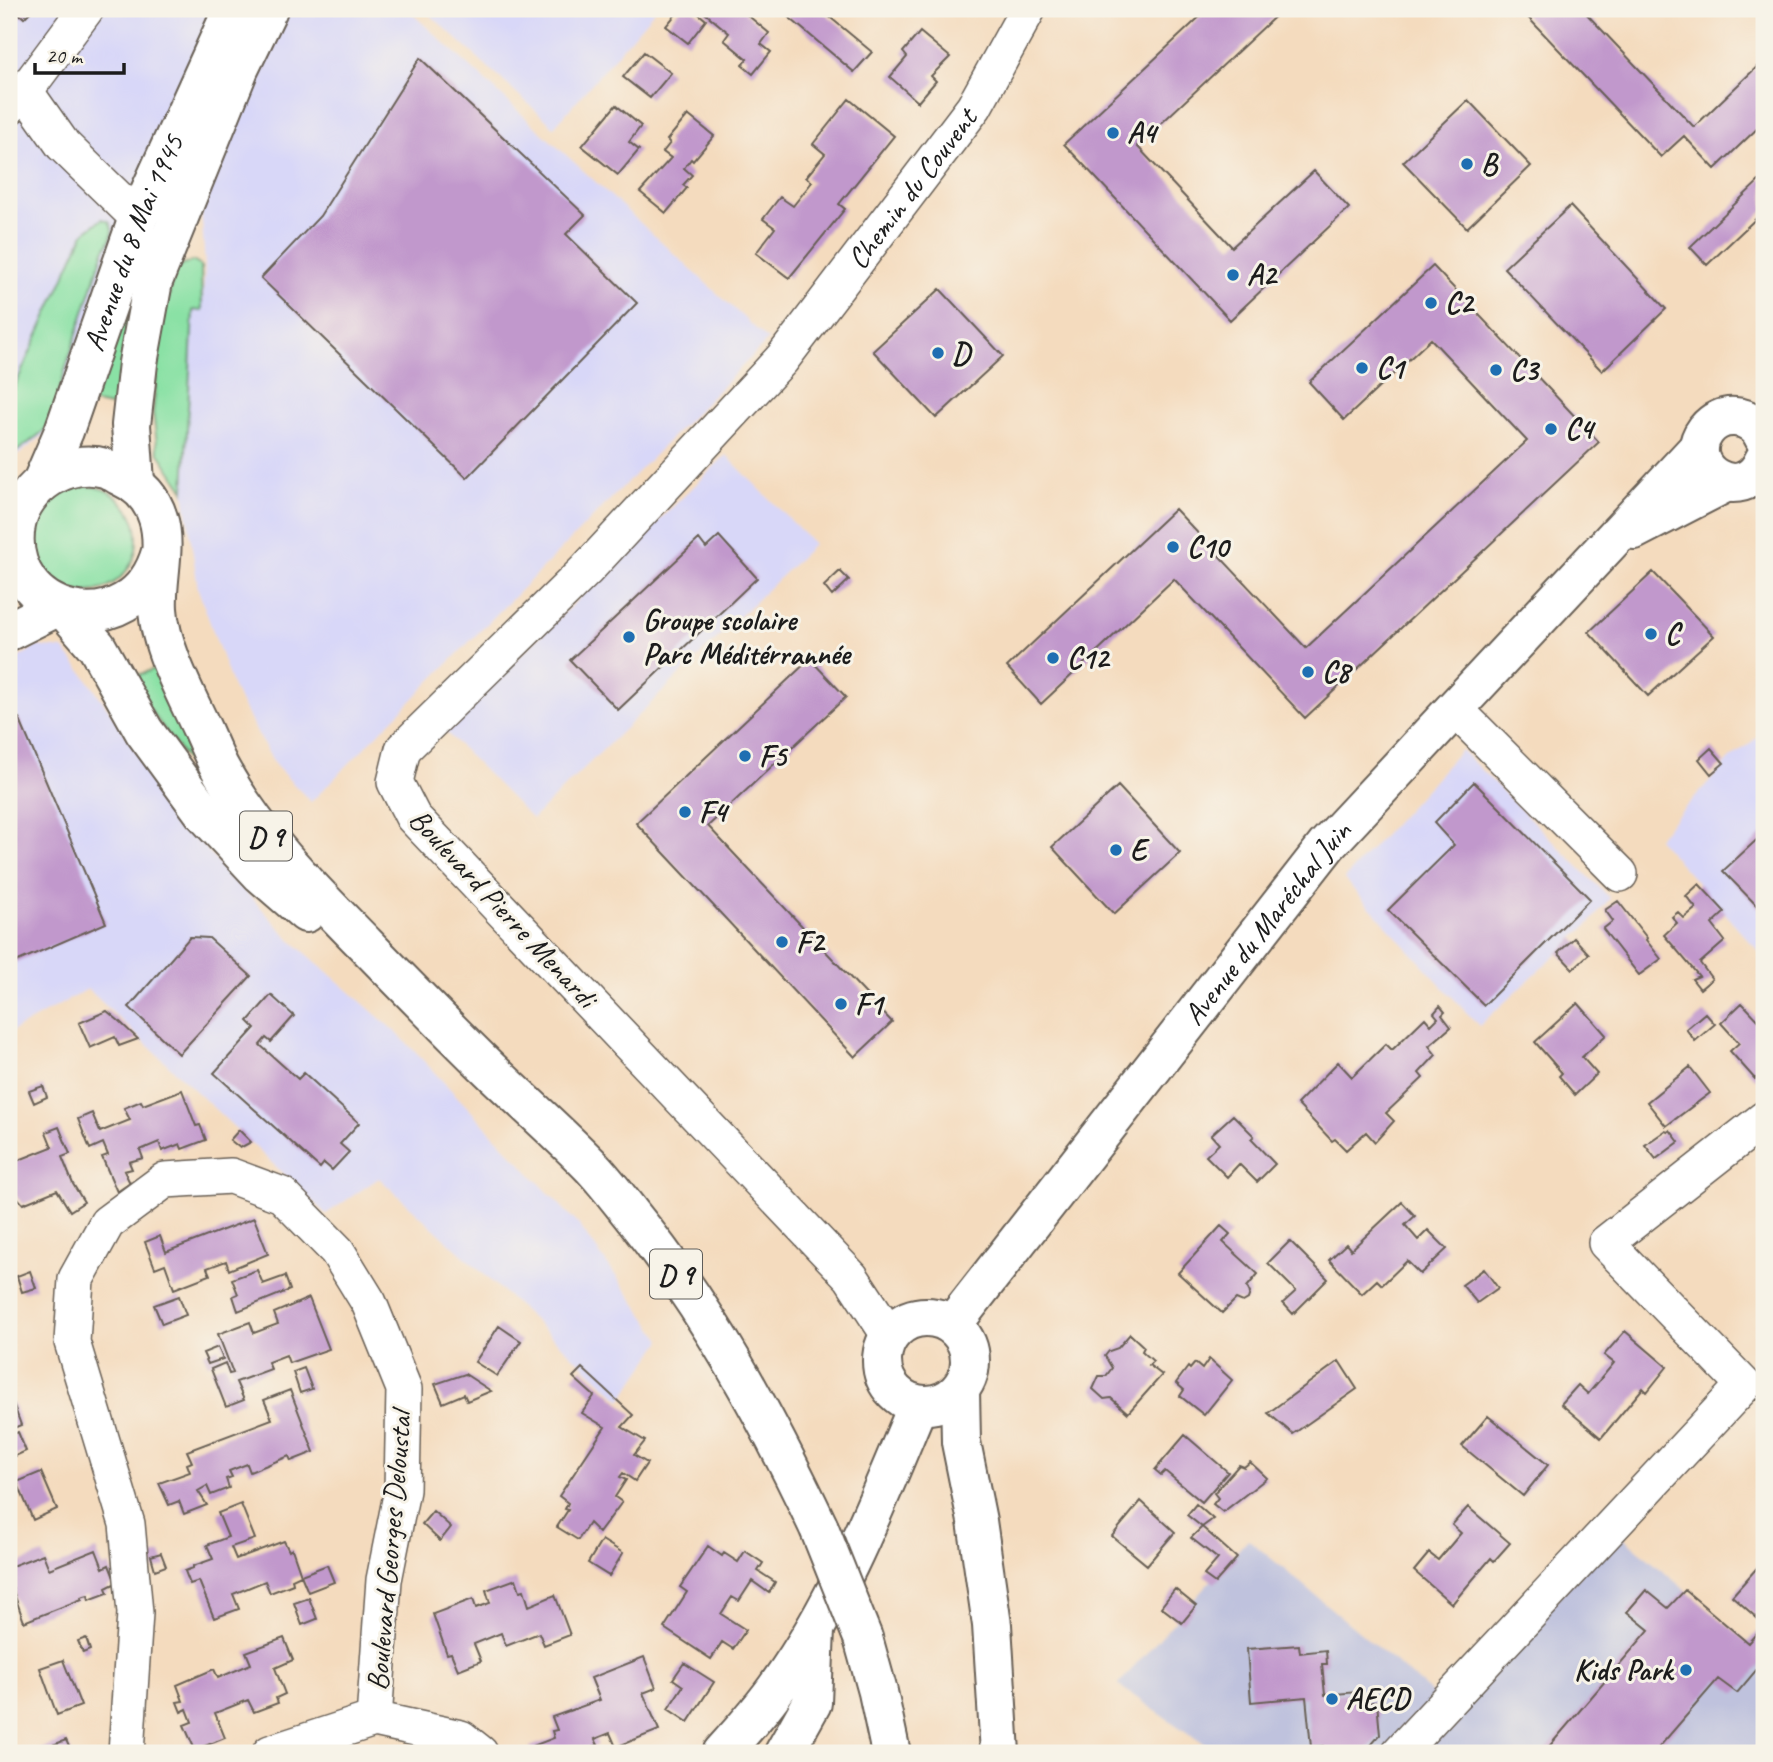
<svg xmlns="http://www.w3.org/2000/svg" width="1773" height="1762" viewBox="0 0 1773 1762" font-family="Caveat,sans-serif">
<style>
.built{fill:#d8d7f8}
.industrial{fill:#bfc2dd}
.green{fill:#8ae1a5;stroke:#537e60;stroke-width:2}
.building{fill:#c198cc}
.lines{fill:none;stroke-linecap:round;stroke-linejoin:round}
.minor-casing{stroke:#685f55;stroke-width:38}
.major-casing{stroke:#685f55;stroke-width:42}
.minor{stroke:#fff;stroke-width:35}
.major{stroke:#fff;stroke-width:38}
.major-bridge-casing{stroke:#685f55;stroke-width:42;stroke-linecap:butt}
.major-bridge{stroke:#fff;stroke-width:38}
.poi-dot{fill:#1f6fb2;stroke:#f7f3e8;stroke-width:2.5}
.labels{text-anchor:middle;stroke-width:6;stroke-linejoin:round;paint-order:stroke}
.shield{fill:#f7f3e8;stroke:#5e5c59;stroke-width:2}
.shield-label{font-size:28px;font-weight:bold;fill:#1c1c1c}
.poi-label{font-size:30px;font-weight:bold;fill:#1c1c1c;stroke:#f7f3e8;text-anchor:start}
.street-label{font-size:30px;fill:#1c1c1c;stroke:#f7f3e8}
</style>
<rect width="100%" height="100%" fill="#f7f3e8"/>
<filter id="ink" filterUnits="userSpaceOnUse"><feTurbulence type="fractalNoise" baseFrequency=".0143" numOctaves="2"/><feDisplacementMap in="SourceGraphic" scale="14" xChannelSelector="R" yChannelSelector="G"/><feConvolveMatrix kernelMatrix="1 2 1 2 8 2 1 2 1" color-interpolation-filters="sRGB"/></filter>
<filter id="wash" filterUnits="userSpaceOnUse"><feTurbulence type="fractalNoise" baseFrequency=".00686" numOctaves="4" result="noise"/><feDisplacementMap in="SourceGraphic" scale="28" xChannelSelector="R" yChannelSelector="G"/><feGaussianBlur stdDeviation="1.57" result="paint"/><feColorMatrix in="noise" values="0 0 0 0 0 0 0 0 0 0 0 0 0 0 0 0 0 1.4 0 .05"/><feComposite in="paint" operator="in"/></filter>
<g filter="url(#wash)">
<rect width="100%" height="100%" fill="#f4dbbe"/>
<path class="built" d="M9,9h211l-172,423 -39,30z
M288,9h119l361,331 -457,462 -36,-37 -41,-75 -36,-101 -14,-98 9,-181h9l3,-44 -4,-61z
M424,9h232l-102,118z
M726,455l88,89 -282,275 -88,-89z
M37,646l26,3 20,24 127,181 81,86 109,96 179,189 83,115 -41,60 -242,-222 -53,36 -238,-225 -79,44v-369z
M1764,732v225l-107,-119 73,-79z
M1461,750l149,148 -20,25 -111,103 -135,-147z"/>
<path class="industrial" d="M1616,1531l131,112 17,-18v128h-547l-99,-68 130,-146 210,176z"/>
<path class="green" d="M102,219l7,2c7,12 1,19 -5,30l-38,116 -14,51 -5,10 -12,10 -26,19v-58l75,-166z
M148,254l-32,153 -22,-4 -2,-15z
M193,261l8,5 1,45 -9,-1 -9,181 -26,-39 -5,-39 7,-77 14,-64 9,-7z
M31 539a53 53 0 1 1 106 0a53 53 0 1 1-106 0Z
M159,667l88,177 -119,-165z"/>
<g id="blocks">
<path class="building" d="M14,9h19l-9,9z
M680,9h13l13,11 -18,23 -22,-17z
M708,9h41l-4,4 24,20 -8,11 10,8 -18,22 -11,-9 5,-6 -23,-19 5,-7 -24,-20z
M779,9h41l52,43 -18,20z
M1208,9h75l-146,137 95,101 82,-76 35,37 -119,112 -166,-176z
M1520,9h62l112,118 70,-67v62l-49,47 -31,-33 -23,21z
M920,32l30,25 -19,19 5,5 -18,21 -28,-25 17,-20 -4,-5z
M644,52l27,21 -21,25 -27,-21z
M420,58l165,157 -19,19 71,69 -170,175 -206,-200 59,-62z
M849,99l45,37 -55,68 6,5 -56,69 -33,-25 19,-25 -12,-9 17,-22 13,9 19,-24 -6,-5 19,-23 -12,-10z
M1468,100l63,66 -64,62 -64,-66z
M616,105l25,21 -12,16 10,8 -21,25 -36,-29z
M688,115l26,21 -21,25 -2,-2 -7,9 8,7 -9,10 4,3 -21,25 -26,-21 31,-34 -8,-6 7,-9 -3,-3z
M1764,176v35l-57,54 -17,-18z
M1570,206l96,103 -64,62 -98,-103z
M1433,266l166,176 -294,276 -131,-139 -133,125 -34,-37 168,-158 131,139 221,-207 -96,-102 -87,81 -35,-38z
M940,289l63,67 -67,62 -63,-67z
M719,536l38,42 -139,132 -48,-50 129,-121 7,9z
M840,571l9,9 -17,16 -8,-10z
M1653,572l61,64 -66,60 -59,-64z
M810,659l36,38 -138,129 184,196 -37,35 -219,-234z
M19,718l87,205 -97,42v-243z
M1711,748l13,15 -13,11 -12,-15z
M1474,782l116,117 -106,106 -96,-95 66,-65 -20,-22z
M1118,786l62,67 -66,61 -62,-67z
M1764,833v80l-41,-42z
M1699,884l26,28 -13,12 13,17 -25,22 12,16 -12,10 -8,-10 7,-3 -35,-41 13,-12 -5,-6 6,-5 6,6 12,-10 -10,-12z
M1618,901l29,37 -1,2 15,19 -22,16 -36,-46 10,-8 -8,-11z
M190,937l19,1 42,38 -72,78 -50,-47z
M1574,938l15,16 -16,15 -15,-16z
M271,995l23,21 -23,26 -5,-4 -6,7 38,34 6,-6 55,50 -19,21 9,8 -17,18 -8,-7 -4,5 -106,-95 41,-45 -7,-7z
M1578,1003l28,32 -24,22 15,17 -22,21 -16,-19 3,-3 -27,-31z
M1742,1003l22,23v45l-9,8 -25,-28 9,-8 -18,-20z
M1440,1006l5,6 -3,3 9,12 -22,19 7,9 -17,18 4,5 -37,35 8,8 -19,21 -9,-10 -20,18 -11,-11 -3,2 -35,-37 41,-42 14,15 34,-33 6,6 33,-32 6,7 7,-7 -4,-5z
M107,1011l12,10 19,18 -19,7 -4,-9 -25,11 -11,-25z
M1705,1013l10,11 -20,17 -9,-12z
M1690,1067l20,26 -44,33 -19,-24z
M43,1086l4,11 -13,6 -5,-12z
M182,1090l14,36 4,-1 6,15 -24,9 -2,-5 -18,7 -3,-9 -19,8 3,8 -14,4 3,7 -8,2 6,12 -13,9 -15,-35 6,-2 -5,-12 -13,6 -12,-30 14,-6 8,19 30,-12 -6,-12 17,-7 2,4z
M1233,1115l21,21 -3,3 24,25 -18,18 -18,-18 -12,13 -21,-21 13,-12 -8,-9z
M59,1127l11,27 -8,3 11,27 11,18 -14,9 -13,-21 -34,14 -8,-9 -6,3v-34l43,-17 -6,-15z
M239,1130l12,12 -11,6 -10,-8z
M1670,1130l9,12 -23,17 -11,-14 20,-14 3,1z
M1402,1202l13,14 -10,9 13,15 10,-10 19,19 -27,25 -13,-13 -25,24 -5,-5 -15,14 -33,-34 17,-16 5,6z
M254,1218l14,36 -39,16 -3,-9 -19,7 3,7 -36,14 -9,-25 -10,4 -10,-26 15,-6 6,16z
M1221,1226l9,8 -7,8 35,32 -11,13 3,6 -2,6 -5,3 -7,-3 -14,14 -44,-40z
M1290,1241l38,38 -35,35 -10,-11 13,-12 -28,-28z
M1484,1269l14,19 -21,15 -15,-18z
M257,1270l6,14 22,-8 5,14 -52,21 -5,-15 5,-2 -6,-15z
M30,1271l6,17 -14,4 -5,-16z
M179,1296l7,19 -24,9 -8,-19z
M309,1298l20,51 -40,14 -3,-8 -18,7 3,7 -35,13 8,18 -18,7 -15,-38 14,-6 4,11 4,-1 -15,-39 32,-12 4,11 24,-9 -4,-11z
M499,1326l22,15 -24,35 -22,-14z
M1625,1331l42,36 -20,25 -4,-4 -42,50 -40,-34 17,-19 10,9 26,-31 -10,-8z
M1130,1334l14,13 -2,4 11,10 -4,4 13,10 -34,38 -17,-15 -7,1 -11,-10 6,-13h7l6,-8 -7,-12 4,-5 9,-3z
M218,1347l5,12 -15,5 -5,-11z
M1209,1359l23,21 -28,35 -24,-19 4,-6 -8,-7 12,-16 2,2 5,-6 7,6z
M1339,1361l18,28 -64,45 -25,-21z
M304,1368l8,21 -12,4 -7,-21z
M582,1368l51,47 -11,12 23,14 -11,14 13,8 -12,18 -12,-8 -3,4 6,3 -11,17 7,5 -23,31 -10,-10 -11,17 -21,-13 11,-17 -3,-1 3,-6 -9,-7 46,-69 -23,-14 12,-17 -21,-19z
M465,1374l26,17 -24,10 -3,-7 -21,9 -8,-19z
M290,1390l24,62 -23,9 -2,-5 -39,16 -3,-8 -18,7 3,6 -6,2 3,9 -18,7 -4,-9 -9,5 9,14 -23,9 -5,-13 -10,4 -10,-22 31,-11 -3,-8 5,-2 -5,-11 85,-32 -8,-19z
M13,1403l8,22 -12,5v-26z
M1488,1416l60,49 -25,31 -61,-50z
M18,1432l8,19 -17,8v-23z
M1185,1435l43,37 -26,30 -37,-31 -4,4 -6,-5z
M1250,1462l17,16 -44,34 -10,-8 5,-6 -4,-5 25,-28 5,2z
M41,1472l16,37 -24,11 -16,-38z
M13,1478l5,14 -9,4v-17z
M1141,1501l34,31 -28,33 -35,-29z
M241,1504l14,35 -24,8 5,12 48,-18 5,10 3,-2 9,26 -9,4 1,5 -23,9 -5,-12 -32,13 6,15 -25,9 -15,-37 -9,3 -5,-13 8,-3v-2l20,-7 -6,-14 21,-8 -10,-24z
M1196,1504l17,15 -11,8 -15,-12z
M1468,1507l42,36 -16,18 -3,-3 -39,46 -38,-33 15,-18 9,7 23,-27 -9,-8z
M433,1511l18,16 -11,14 -18,-17z
M1202,1527l35,31 -22,25 -11,-8 14,-16 -27,-21z
M602,1540l21,13 -14,23 -21,-13z
M708,1546l14,10 2,-3 14,9 7,-11 18,12 -5,8 17,11 -6,11 -17,-12 -13,20 -7,-4 -11,17 25,16 -13,19 -11,-7 -11,17 -47,-31 23,-36 -7,-5z
M96,1550l7,18 6,-3 7,18 -10,5 2,5 -19,7 -1,-5 -7,2 1,2 -58,23 -15,-43v-12l34,-13 6,15z
M161,1553l5,13 -11,4 -4,-14z
M1764,1560v51l-6,8 -26,-23z
M327,1565l7,17 -26,10 -7,-17z
M516,1579l4,12 4,-1 5,16 26,-11 15,40 -26,10 -5,-12 -33,13 -5,-13 -27,11 7,17 -23,9 -7,-17 -4,1 -14,-40 40,-15 3,9 14,-5 -4,-13z
M1175,1589l21,17 -14,17 -21,-16z
M1646,1590l22,18 17,-18 63,53 16,-18v36l-27,32 -19,-14 -64,74h-105l-3,-3 103,-120 -22,-18z
M309,1598l8,21 -15,6 -8,-22z
M86,1638l4,12 -7,3 -5,-12z
M284,1638l9,22 -18,8 10,26 -9,4 2,5 -24,9 -6,-12 -33,13 10,25 -30,12 -11,-25 8,-3 -5,-13 -6,3 -4,-10 6,-1 -6,-16 37,-16 4,9 33,-14 -5,-12z
M1299,1645l1,8 26,-3 1,14h-5l3,31 32,-3 1,11 19,-1 3,33 -16,18h-41v-7l-12,1 -5,-50 -55,5 -4,-53z
M644,1657l12,31 -13,5 16,37 -43,17 -6,-14 -15,6 3,6 -21,8h-45l-2,-6 24,-9 -2,-7 5,-1 -5,-13 48,-17 -9,-22z
M63,1660l18,46 -24,9 -17,-47z
M684,1663l30,19 -26,40 -20,-13 15,-23 -10,-7z
M66,1740l6,13h-41z"/>
</g>
</g>
<g filter="url(#ink)">
<use href="#blocks" fill-opacity="0" stroke="#685f55" stroke-width="2"/>
<g class="lines">
<defs>
<g id="minor">
<path d="M25,91l38,54 75,73"/>
<path d="M9,107l16,-16 61,-82"/>
<path d="M1454,708l166,166"/>
<path id="s1" d="M889,1335l-38,-58 -438,-460 -18,-35 8,-33 183,-179 196,-211 192,-252 54,-98"/>
<path d="M126,1753l9,-140 -8,-89 -55,-182 4,-63 31,-56 58,-43 66,-4 51,19 55,56 32,52 35,86 -2,101 -18,90 -10,139"/>
<path d="M270,1753l104,-34 87,19 19,15"/>
<path d="M1399,1753l345,-368 -138,-142 158,-124"/>
</g>
<g id="major">
<path d="M1764,438c-5,-12 -15,-20 -29,-21 -11,-1 -22,4 -29,13 -29,38 37,80 58,30"/>
<path id="s2" d="M42,482l22,-51 74,-213 95,-209"/>
<path d="M135,482l-4,-57 7,-62 15,-82 86,-212 29,-60"/>
<path d="M1634,530l91,-47"/>
<path d="M161,552c-28,98 -161,66 -145,-28 7,-38 52,-67 89,-56 6,2 10,5 15,8 18,8 32,22 38,42 9,28 -2,62 0,91 2,37 27,84 43,118 7,15 13,31 21,45 37,66 92,120 144,173 39,40 78,80 118,119 36,35 74,68 109,104 13,14 25,30 37,45 78,96 136,203 189,315"/>
<path d="M65,610l32,37 47,84 60,82 57,61 45,39"/>
<path d="M9,631l48,-24"/>
<circle cx="926" cy="1361" r="44"/>
<path id="s3" d="M952,1325l375,-480 372,-398"/>
<path d="M960,1390l1,52 16,79 15,104 8,128"/>
<path d="M863,1638l15,54 13,61"/>
<path d="M722,1753c20,-22 41,-45 58,-70 60,-84 98,-183 138,-278"/>
<path d="M784,1753l28,-50 3,-74"/>
</g>
</defs>
<use href="#minor" class="minor-casing"/>
<use href="#major" class="major-casing"/>
<use href="#minor" class="minor"/>
<use href="#major" class="major"/>
<defs>
<path id="major-bridge" d="M819,1528l44,110"/>
</defs>
<use href="#major-bridge" class="major-bridge-casing"/>
<use href="#major-bridge" class="major-bridge"/>
</g>
</g>
<g class="poi-dot">
<circle cx="1113" cy="133" r="7"/>
<circle cx="1467" cy="164" r="7"/>
<circle cx="1233" cy="275" r="7"/>
<circle cx="1431" cy="303" r="7"/>
<circle cx="938" cy="353" r="7"/>
<circle cx="1362" cy="368" r="7"/>
<circle cx="1496" cy="370" r="7"/>
<circle cx="1551" cy="429" r="7"/>
<circle cx="1173" cy="547" r="7"/>
<circle cx="1651" cy="634" r="7"/>
<circle cx="629" cy="637" r="7"/>
<circle cx="1053" cy="658" r="7"/>
<circle cx="1308" cy="672" r="7"/>
<circle cx="745" cy="756" r="7"/>
<circle cx="685" cy="812" r="7"/>
<circle cx="1116" cy="850" r="7"/>
<circle cx="782" cy="942" r="7"/>
<circle cx="841" cy="1004" r="7"/>
<circle cx="1686" cy="1670" r="7"/>
<circle cx="1332" cy="1699" r="7"/>
</g>
<g class="labels">
<g class="shield">
<rect x="240" y="811.5" width="52" height="49" rx="5"/>
<rect x="650" y="1249.5" width="52" height="49" rx="5"/>
</g>
<g class="shield-label">
<text x="266" y="846">D 9</text>
<text x="676" y="1284">D 9</text>
</g>
<g class="poi-label">
<text x="1127" y="143">A4</text>
<text x="1481" y="174">B</text>
<text x="1247" y="285">A2</text>
<text x="1445" y="313">C2</text>
<text x="952" y="363">D</text>
<text x="1376" y="378">C1</text>
<text x="1510" y="380">C3</text>
<text x="1565" y="439">C4</text>
<text x="1187" y="557">C10</text>
<text x="643" y="630">Groupe scolaire<tspan x="643" dy="34">Parc Méditérrannée</tspan></text>
<text x="1665" y="644">C</text>
<text x="1067" y="668">C12</text>
<text x="1322" y="682">C8</text>
<text x="759" y="766">F5</text>
<text x="699" y="822">F4</text>
<text x="1130" y="860">E</text>
<text x="796" y="952">F2</text>
<text x="855" y="1014">F1</text>
<text x="1672" y="1680" text-anchor="end">Kids Park</text>
<text x="1346" y="1709">AECD</text>
</g>
<g class="street-label">
<text dy="10" stroke="none"><textPath href="#s1" startOffset="1536">Chemin du Couvent</textPath></text>
<text dy="10" stroke="none"><textPath href="#s2" startOffset="256">Avenue du 8 Mai 1945</textPath></text>
<text transform="translate(503 908) rotate(47)" y="10">Boulevard Pierre Menardi</text>
<text dy="10" stroke="none"><textPath href="#s3" startOffset="511">Avenue du Maréchal Juin</textPath></text>
<text transform="translate(389 1551) rotate(-85)" y="10">Boulevard Georges Deloustal</text>
</g>
</g>
<rect width="1773" height="1762" fill="none" stroke="#f7f3e8" stroke-width="35"/>
<path d="M35 63v10h89v-10" fill="none" stroke="#1c1c1c" stroke-width="3.5"/>
<text x="46" y="63" font-size="21" fill="#1c1c1c" stroke="#f7f3e8" stroke-width="5" paint-order="stroke">20 m</text>
</svg>
